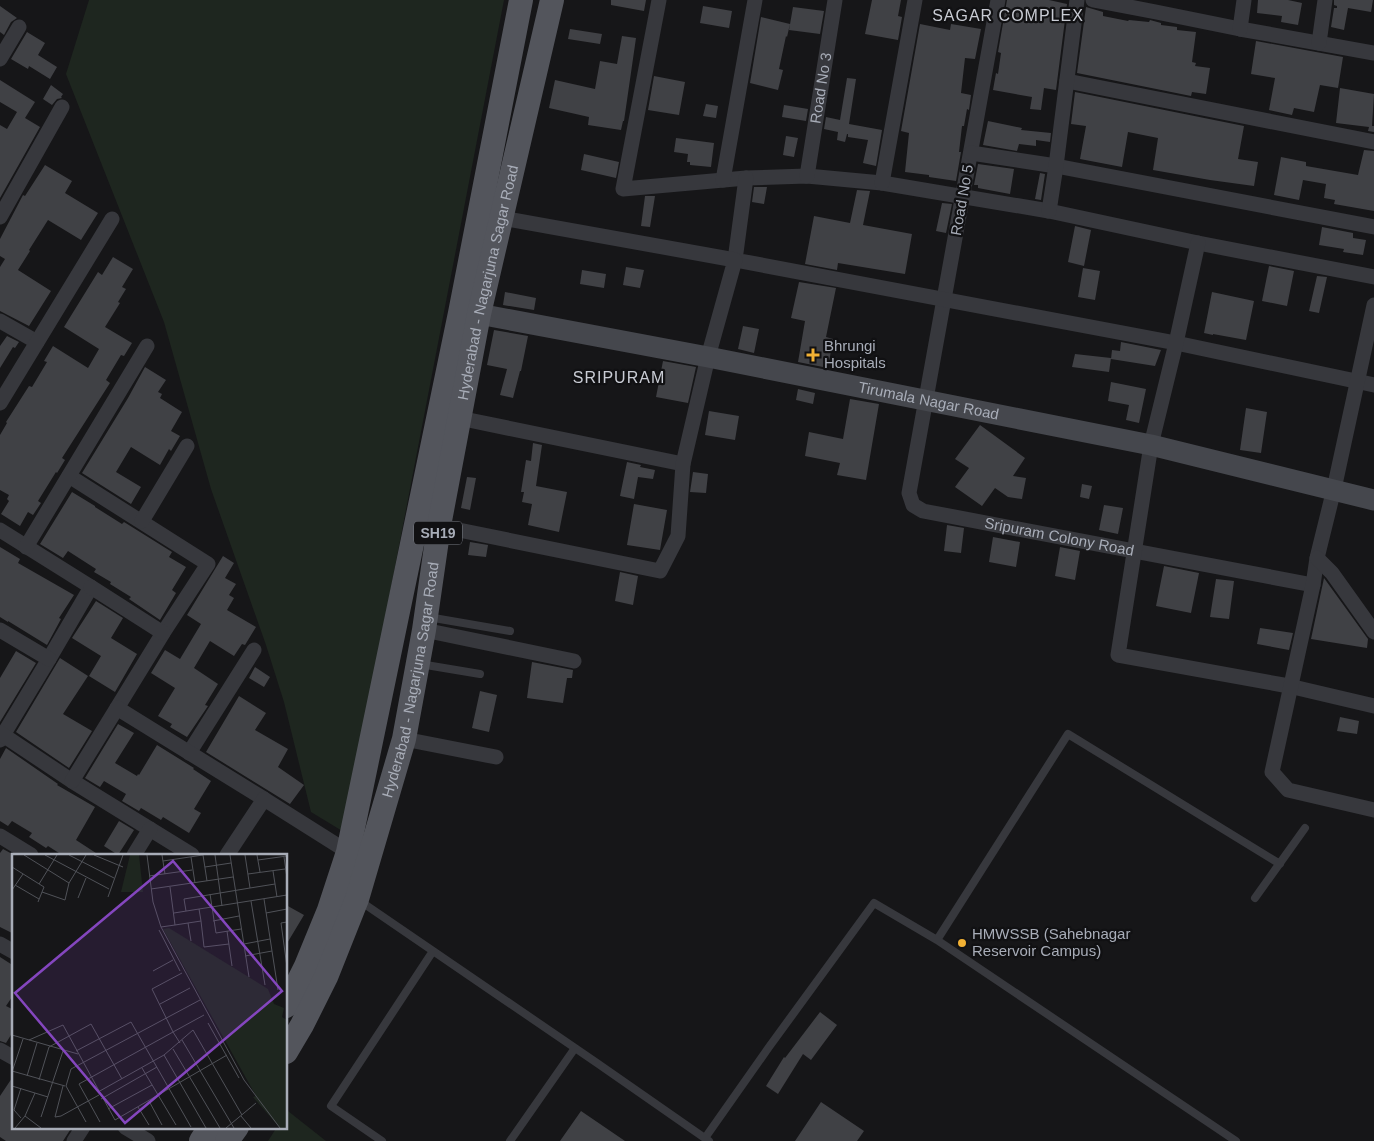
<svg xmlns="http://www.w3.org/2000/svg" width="1374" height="1141" viewBox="0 0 1374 1141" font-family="Helvetica,sans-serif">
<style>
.green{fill:#1e261f}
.building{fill:#404145}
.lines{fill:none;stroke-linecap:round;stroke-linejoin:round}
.lane{stroke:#37383d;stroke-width:8}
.street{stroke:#37383d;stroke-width:15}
.secondary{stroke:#45474d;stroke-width:21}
.primary{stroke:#53555c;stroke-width:24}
.poi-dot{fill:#f2b134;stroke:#111113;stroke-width:2}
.labels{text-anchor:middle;stroke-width:4.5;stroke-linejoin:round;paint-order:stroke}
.shield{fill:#111113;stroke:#7b7e86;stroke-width:1}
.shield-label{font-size:14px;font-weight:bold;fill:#a8adb8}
.street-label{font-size:15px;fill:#a8adb8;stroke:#111113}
.poi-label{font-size:15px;fill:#a8adb8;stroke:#111113;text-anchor:start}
.neighbourhood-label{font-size:16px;letter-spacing:1px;fill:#c9ccd4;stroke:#111113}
.inset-road{fill:none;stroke:#505258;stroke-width:1}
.view{fill:#8446be;fill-opacity:0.15;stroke:#8446be;stroke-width:2.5}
.inset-edge{fill:none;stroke:#a8adb8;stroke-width:2.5}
</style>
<rect width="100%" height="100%" fill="#161618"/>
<path class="green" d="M89,0h415l-160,832 -33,-20 -27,-110 -18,-57 -55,-156 -47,-167 -98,-248z
M288,1111l38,30h-58l9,-14h9v-13z"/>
<path class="building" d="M611,0h35l-2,11 -33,-6z
M872,0h29l-3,16 4,1 -4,23 -33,-6z
M1007,0h42l18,4 -11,86 -12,-2 -3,22 -11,-1 2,-12 -39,-7 3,-17 2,1 3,-21 -3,-1z
M1258,0h30l14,3 -4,22 -17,-3 1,-6 -25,-3z
M1334,0h39l-2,12 -23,-4 -4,22 -13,-3 3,-19h3v-2l-3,-1z
M0,6l17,12 -6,4 -7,13 -4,-3z
M703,6l29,5 -3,17 -29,-5z
M793,7l31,4 -4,23 -31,-4z
M1086,7l17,5v4l25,5 1,-1 20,2 1,-2 11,3v2l16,2v3l19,2 -4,30 4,1 -1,3 15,2 -4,26 -14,-2 -1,4 -114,-23z
M761,17l29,7 -3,13 -1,-1 -7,33 4,1 -5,20 -28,-7z
M920,24l30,6 1,-6 30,5 -6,30 -10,-1 -4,35 10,2 -2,15 -2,-1 -3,17h-2l-3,26h2l-5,29 -27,-4v-2l-24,-3 4,-39 -8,-2z
M570,29l32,5 -2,10 -32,-5z
M27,32l18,11 -7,12 19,12 -7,12 -21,-13 -1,3 -17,-10z
M622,36l14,2 -12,83h-1l-2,9 -33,-5 1,-8 -40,-9 6,-28 40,9 5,-28 17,3z
M1256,41l87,16 -5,31 -18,-3 -6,27 -20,-4 -2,7 -23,-5 6,-32 -24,-4z
M654,76l31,6 -6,33 -31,-5z
M847,78l9,1 -7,45 33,6 -6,36 -13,-3 5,-23 -20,-3v-3h-1l-2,8 -8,-2 1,-8 -14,-3 2,-12 14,3z
M0,80l35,22 -10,16 15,9 -40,71v-73l7,4 10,-17 -17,-10z
M51,85l12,9 -2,3 1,1 -5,1 -5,6 -9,-6z
M1340,88l34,6 -2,32h2v6l-6,-1 1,-4 -33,-4z
M1075,92l169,34 -6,33 20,3 -4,24 -44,-6 -57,-10 5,-32 -30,-6 -6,35 -42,-8 6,-33 -15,-2z
M706,104l12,2 -2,12 -13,-2z
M784,105l24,4 -2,12 -24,-4z
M988,121l34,7 -1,2 30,3 -1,9 -14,-2v6l-17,-2 -2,7 -34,-6z
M786,136l12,2 -4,19 -11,-2z
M676,138l38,5 -3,24 -21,-2v-3h-3l1,-8 -14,-2z
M1364,150l10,1v60l-40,-7 1,-4 -11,-2 2,-14 -23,-4 -4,20 -25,-5 7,-38 25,5v4l52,9z
M584,154l35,8 -3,16 -35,-8z
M978,164l36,5 -4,25 -32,-6v-3h-4z
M45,165l27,16 -7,12 33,20 -17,27 -33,-20 -19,30 1,1 -12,19 33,21 -22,35 -29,-15v-44l5,-8 -5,-3v-17l23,-44 2,1z
M1040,173l5,1 -4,26 -6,-1z
M754,187h13l-3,17 -12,-2z
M857,190l13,1 -7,34 49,9 -7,40 -67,-11 -1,7 -32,-6 9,-48 36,7z
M645,196h10l-5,31 -9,-1z
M942,203l10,1 -6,29 -10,-2z
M1075,226l16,4 -7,36 -16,-4z
M1322,227l31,6v5l13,2 -3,15 -20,-3 1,-3 -25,-4z
M113,257l20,12 -11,18 4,2 -8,13 2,1 -15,24 27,16 -8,13 -3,-1 -15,25 4,3 -48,75 3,2 -8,13 -1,-1 -18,29 3,2 -8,12 -5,-3 -8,14 -19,-12 8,-13 -2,-2 2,-4 -9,-5v-55l7,-12 -1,-1 23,-36 3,1 15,-25 -3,-1 9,-15 35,22 11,-19 -35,-22 34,-55 4,3z
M1269,266l25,5 -7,35 -25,-5z
M626,267l18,3 -4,18 -17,-3z
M1083,268l17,3 -5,29 -17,-3z
M582,270l24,4 -2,14 -24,-4z
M1317,276l10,1 -8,36 -10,-2z
M799,282l37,6 -10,49 7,2 -5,29 -30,-6 7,-41 -14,-3z
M505,292l31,6 -2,12 -31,-5z
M1212,292l42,9 -8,39 -33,-6v1l-9,-2z
M743,326l16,3 -5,24 -16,-4z
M494,330l34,6 -7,35h-1l-7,27 -13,-3 7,-26 -20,-4z
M7,336l12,6 -4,6 -2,-1 -13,21v-22z
M1121,342l40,8 -6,16 -44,-7 1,-9 8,1z
M1075,354l36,4 -2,14 -37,-5z
M663,361l33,6 -8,36 -32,-6z
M145,367l21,13 -8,12 4,2 -2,4 22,14 -11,19 9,5 -9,15 -2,-2 -9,16 -29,-18 -15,25 25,15 -10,17 -49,-31 46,-75z
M1111,382l35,7 -7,34 -13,-3 3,-15 -21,-4z
M798,389l17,4 -2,11 -17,-4z
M850,399l29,5 -13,76 -29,-5 3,-12 -35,-7 4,-24 34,7z
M1246,408l21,4 -6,41 -21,-3z
M709,411l30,5 -4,24 -30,-5z
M980,425l45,33 -12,18 13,2 -4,21 -14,-2 -13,-9 -13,18 -27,-19 14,-19 -14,-9z
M533,443l9,2 -6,41 31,6 -8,40 -31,-7 4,-21 -10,-2 2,-10h-3l5,-32 5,1z
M627,462l14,3 -1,2 15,3 -2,9 -15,-2 -4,22 -14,-3z
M693,472l15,2 -2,19 -16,-1z
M467,477l9,1 -6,32 -9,-2z
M1082,484l10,2 -3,13 -9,-2z
M72,492l23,14v1l27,17 2,-2 48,30 -3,5 17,10 -14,23 4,3 -16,27 -31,-21 2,-2 -21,-13 1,-2 -17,-10 2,-3 -28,-18 -5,7 -23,-14z
M634,504l33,6 -7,40 -33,-5z
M1104,505l19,3 -5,26 -19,-4z
M947,525l17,3 -3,25 -17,-2z
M993,537l27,5 -4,25 -27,-5z
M470,542l18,3 -2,12 -18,-2z
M0,547l20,12 -2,4 56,32 -15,23 2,1 -14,26 -39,-24v1l-8,-5z
M1060,547l20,4 -5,29 -20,-4z
M223,556l11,7 -9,15 11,6 -7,11 5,3 -7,12 29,17 -11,18 -3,-1 -8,12 -24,-15 -16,27 24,16 -13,21 3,1 -21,31 -17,-10 2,-3 -14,-8 17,-28 -24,-15 14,-23 15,9 21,-35 -14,-9z
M1164,566l35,7 -8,40 -35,-7z
M620,572l18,4 -5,29 -18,-4z
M1324,578l44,61 -1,9 -56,-9z
M1216,579l18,2 -5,38 -19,-2z
M96,601l27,17 -12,20 26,16 -22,38 -26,-16 12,-20 -29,-18z
M1260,628l33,5 -4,17 -32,-6z
M16,651l20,12 -36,59v-44z
M60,658l28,18 -25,38 29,17 -23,37 -53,-36z
M532,662l41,8 -1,8h-5l-4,25 -36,-5z
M255,667l15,10 -6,10 -15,-9z
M480,691l17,4 -8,37 -17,-4z
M239,696l27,17 -11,17 33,19 -10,18 26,18 -14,19 -84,-52z
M1340,717l19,4 -2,13 -20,-3z
M118,724l16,9 -19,30 22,13 1,-2 1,1 18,-30 37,23 -1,1 18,12 -17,28 7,4 -12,20 -26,-16 -2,3 -20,-12 -2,3 -17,-10 4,-7 -22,-13 -4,6 -15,-9z
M6,748l52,36 -1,1 38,22 -19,33 23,15h-37l-14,-9 -2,2 -17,-11 3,-4 -20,-12 -4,5 -8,-5v-62z
M119,821l15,9 -16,25 -14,-9z
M3,849l11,6v79l-14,-7v-74z
M286,905l18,10 -18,30z
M0,957l14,9v28l-8,12 8,4v20l-8,13 -6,-2z
M820,1012l17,13 -26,35 -8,-6 -25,40 -12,-8 18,-29 1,1z
M14,1075v52h58l-9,14h-57l-6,-4v-41z
M821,1102l43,29 -7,10h-62z
M581,1111l44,30h-65z"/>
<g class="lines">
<path class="lane" d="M428,617l82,14
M420,664l60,10
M1255,898l50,-70
M360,901l237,162 112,78
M937,940l299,201
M705,1138l64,-91 105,-144 63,37 131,-206 212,130
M382,1141l-51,-35 102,-155
M510,1141l65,-93"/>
<g class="street">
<path d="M659,0l-36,189 123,-11 61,-2 75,7 167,28 149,32 176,34"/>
<path id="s1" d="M998,0l-89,493 4,12 10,6 390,74"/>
<path d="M1093,0l63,12 84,17 134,24"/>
<path d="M1240,29l4,-29"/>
<path d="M1319,43l6,-43"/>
<path d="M0,59l19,-32"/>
<path d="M1067,81l307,61"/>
<path d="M971,153l85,13 318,61"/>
<path id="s2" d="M807,176l28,-176"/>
<path d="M746,178l-11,82 441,83 198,42"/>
<path d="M723,180l32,-180"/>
<path d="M882,183l33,-183"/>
<path d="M1049,211l7,-45 21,-166"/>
<path d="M0,217l62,-110"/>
<path d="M1198,243l-22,100 -25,102 -33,210 171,31 85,20"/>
<path d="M1374,305l-40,184 -17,69 -4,27 -41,187 16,18 86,20"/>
<path d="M0,321l37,21"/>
<path d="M0,403l112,-184"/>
<path d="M459,418l224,46"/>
<path d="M69,476l139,88 -45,69 -46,75"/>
<path d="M142,521l45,-75"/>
<path d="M439,526l221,45 18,-35 5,-72 25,-107 27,-97 -233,-42"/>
<path d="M0,530l91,57 -42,72 -49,81"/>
<path d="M26,547l121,-201"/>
<path d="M1317,558l15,15 42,59"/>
<path d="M91,587l72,46"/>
<path d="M0,630l49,29"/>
<path d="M424,630l150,31"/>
<path d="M0,733l72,48 120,74"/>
<path d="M404,739l92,18"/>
<path d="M189,753l65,-103"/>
<path d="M72,781l45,-73 147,91"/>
<path d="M0,836l31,19"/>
<path d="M134,855l16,-26"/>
<path d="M227,855l37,-56 84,53"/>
<path d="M0,944l14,8"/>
<path d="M0,1050l14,8"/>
<path d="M125,1127l23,14"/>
<path d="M74,1141l9,-14"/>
</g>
<path class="secondary" id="s3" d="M463,313l16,1 229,43 443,88 223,55"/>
<g class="primary">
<path d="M286,1006l20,-40 23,-56 19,-58 112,-539 61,-313"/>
<path id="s4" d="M286,1052l16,-27 24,-48 31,-78 47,-160 20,-109 15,-104 40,-212 73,-314"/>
<path d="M201,1141l9,-14"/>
<path d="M227,1141l10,-14"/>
</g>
</g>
<g class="poi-dot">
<path d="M810.5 347.5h5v5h5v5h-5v5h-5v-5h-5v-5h5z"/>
<circle cx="962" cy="943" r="5"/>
</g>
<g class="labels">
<rect class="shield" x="414" y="521.5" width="48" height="23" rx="4"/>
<g class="shield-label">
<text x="438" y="538">SH19</text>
</g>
<g class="street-label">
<text dy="5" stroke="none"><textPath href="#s2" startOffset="89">Road No 3</textPath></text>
<text transform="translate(962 200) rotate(-80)" y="5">Road No 5</text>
<text dy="5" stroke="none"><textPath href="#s4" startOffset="800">Hyderabad - Nagarjuna Sagar Road</textPath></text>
<text dy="5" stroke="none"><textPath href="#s3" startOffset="474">Tirumala Nagar Road</textPath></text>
<text dy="5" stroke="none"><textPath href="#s1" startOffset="664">Sripuram Colony Road</textPath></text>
<text dy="5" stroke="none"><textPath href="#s4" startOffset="395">Hyderabad - Nagarjuna Sagar Road</textPath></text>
</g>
<g class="poi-label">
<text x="824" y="351">Bhrungi<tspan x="824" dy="17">Hospitals</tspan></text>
<text x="972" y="939">HMWSSB (Sahebnagar<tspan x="972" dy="17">Reservoir Campus)</tspan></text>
</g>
<g class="neighbourhood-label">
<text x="1008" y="21">SAGAR COMPLEX</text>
<text x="619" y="383">SRIPURAM</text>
</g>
</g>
<g transform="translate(12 854)">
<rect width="275" height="275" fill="#161618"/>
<path d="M118,1h9l4,37h-22zM157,74l99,61 6,15 10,4 -2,9 5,3v108h-7l-27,-31 3,-1 -93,-167z" fill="#1e261f"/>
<path class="inset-road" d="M12,1l45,28 17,-28M33,1l64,34M57,1l45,23M82,1l29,12M135,1l6,47 8,25 83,153 36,48M150,1l3,19M191,1l4,26M203,1l7,51M218,1l19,122M245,1l3,17M179,3l4,26M272,3l3,21M246,6l29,-4M151,7l40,-6M0,13l32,20 -6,15M193,13l26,-4M261,17l4,26M236,20l37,-5M137,22l43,-6M27,30l18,-29M3,31l24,14M238,34l25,-4M139,35l82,-12M0,36l11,-16M30,38l23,8 4,-17M198,40l6,39 25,-4M96,43l15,-42M66,44l8,-20M252,45l14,91M239,47l14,84M174,57l-2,-12 66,-11 -5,-33M162,59l113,-18M254,59l21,-4M189,67l3,26 25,-3M201,67l26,-5M275,68l-6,1 6,44M176,69l3,18M163,71l26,-4 -2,-12M149,73l14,-2 -5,-38M147,76l21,41M215,77l5,35M232,90l26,-5M233,102l27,-5M141,117l20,-11M170,119l-30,16 21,43 31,-17M148,150l30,-16M196,169l31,55M0,181l66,19M17,186l34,-15 52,95 112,-65M170,186l52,88M161,195l47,79M64,197l55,-29 60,105M152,201l42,73M130,214l34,57M0,217l53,15M0,218l11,-33M15,222l10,-33M27,226l10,-33 42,-23 31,55M0,232l36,11M51,232l-8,31 6,-1 38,-21M54,232l5,-17 129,-69M54,232l20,36M9,234l-7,22 7,8M86,238l66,-37 29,-25 49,85M89,245l56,-32M137,247l13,24M126,253l11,18M96,255l44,-24M13,262l16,12M229,262l10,12M29,263l22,-66M88,268l-21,-38 94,-52 7,11M3,274l10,-12 10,-23M214,274l30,-25"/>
<path class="view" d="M161,7l109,130 -157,132 -110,-130z"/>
<rect width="275" height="275" class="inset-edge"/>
</g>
</svg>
